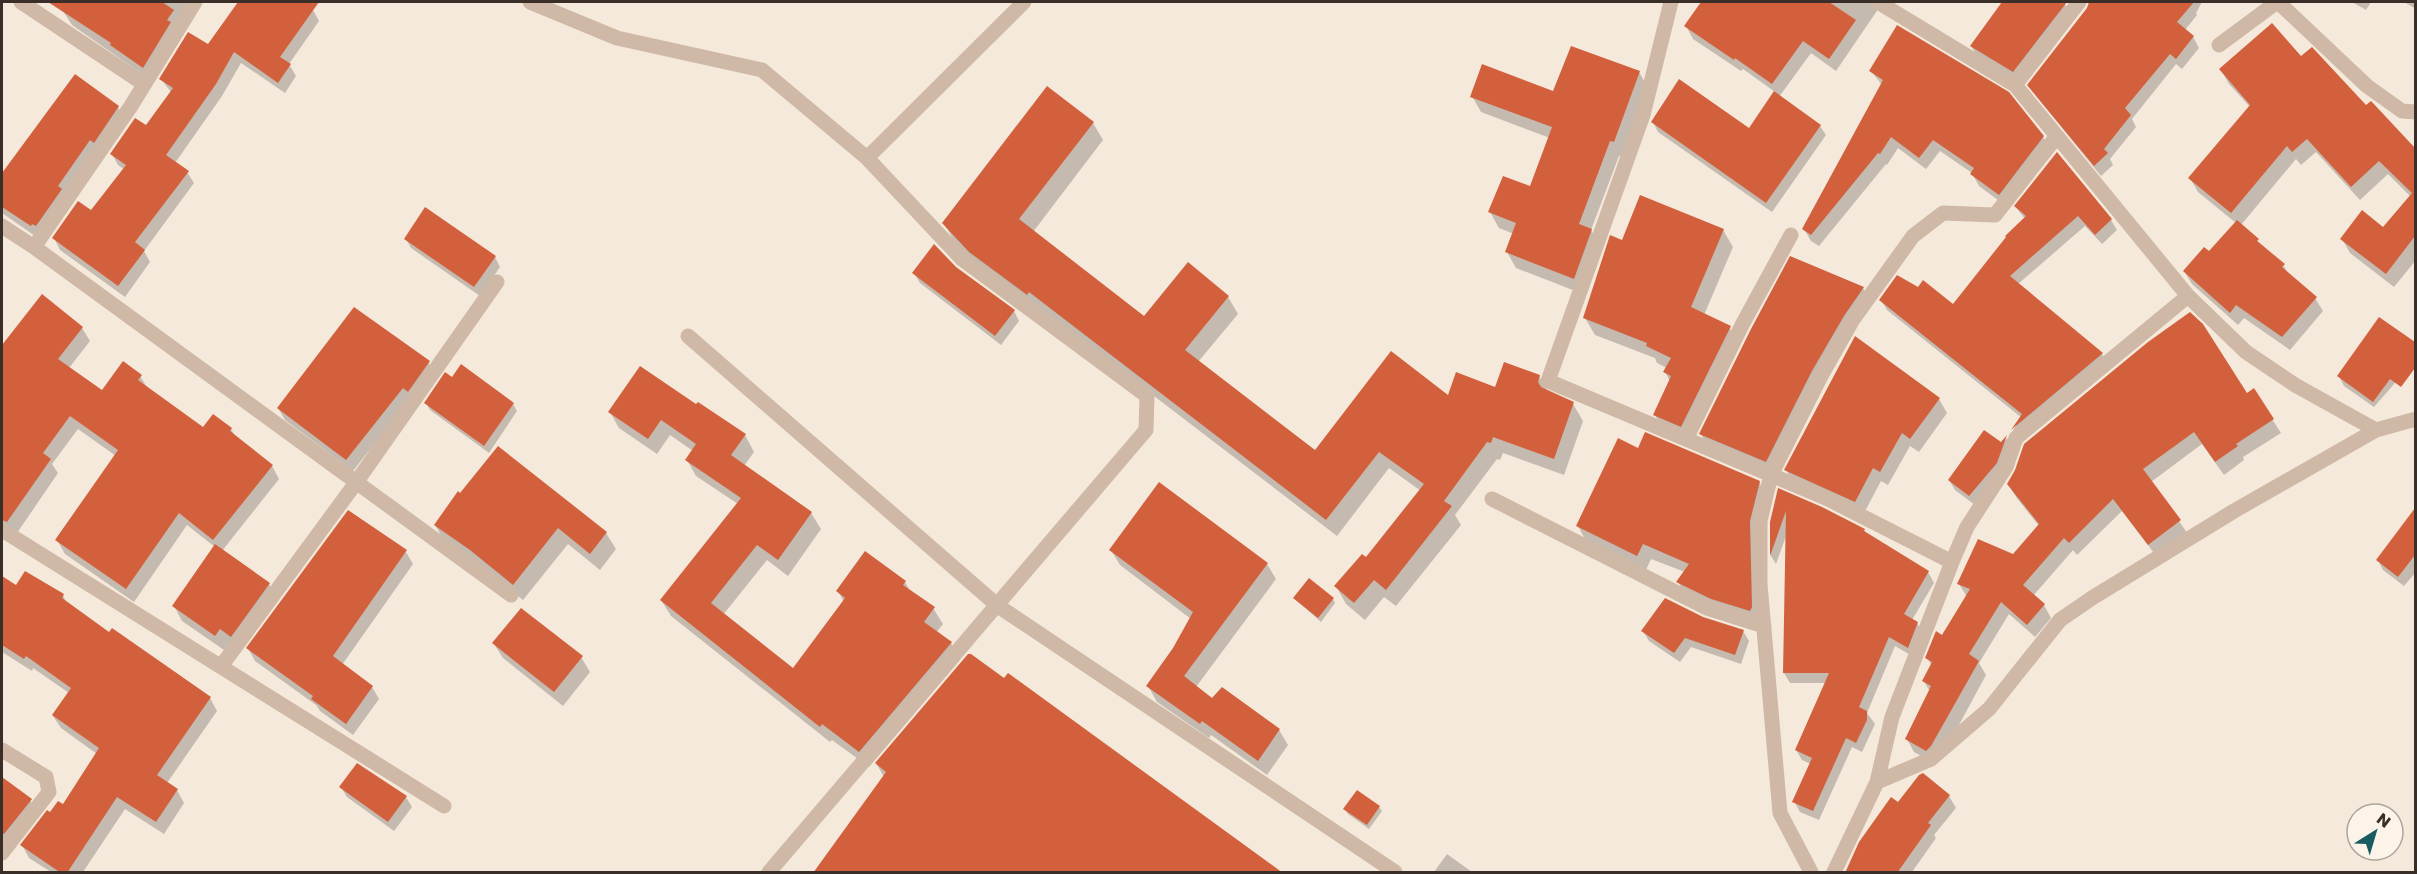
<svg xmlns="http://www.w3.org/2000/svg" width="2417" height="874" viewBox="0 0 2417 874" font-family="Poppins,sans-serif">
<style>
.shadow{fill:#0003}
.building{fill:#d3603c}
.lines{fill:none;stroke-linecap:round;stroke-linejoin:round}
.minor{stroke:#cfb9a6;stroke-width:15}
</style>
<rect width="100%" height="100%" fill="#f5e9dc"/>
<path class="shadow" d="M70,2h127l-45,79 -80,-56 -9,-14z
M240,2h61l12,8 6,11 -30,43 7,12 -11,17 -44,-30 -19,33 -47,67 12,9 7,11 -50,68 6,11 -25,35 -65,-47 -6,-12 37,-26 34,-42 -7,-5 -6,-11 34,-27 25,-35 -10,-13 47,-33z
M1703,2h180l-47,69 -25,-18 -32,44 41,29 6,9 -54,77 -114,-80 -5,-10 96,8 26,-38 -32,-23 -2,2 -48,-32 -7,-13z
M2002,2h61l8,11 -52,68 -42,-25 -6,-10z
M2106,2h96l-6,11 1,2 -12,15 8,7 6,11 -17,21 -6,-5 -44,55 4,8 -26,32 3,6 -12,11 -65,-80 -7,-11z
M2352,2h19l-5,8z
M2404,2h12v7z
M2301,58l65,49 5,-4 45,47v110l-22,27 -44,-34 -8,-14 41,-10 28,-32 -23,-23 -28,26 -44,-48 -15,13 -5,-6 -55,66 42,40 6,10 26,23 8,13 -33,39 -46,-32 -6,7 -46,-41 -8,-13 25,-17 27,-31 -38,-31 -8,-14 60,-71 -21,-23 -8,-14z
M1871,71l137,23 35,43 7,12 -44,57 -27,-20 -7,-13 -32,-22 -14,18 -28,-21 -11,17 -1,-1 -67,82 -8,-5 -7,-12 78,-144z
M1639,72l9,16 -25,69 -4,-1 -28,74 9,16 -17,48 -67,-26 -9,-16 7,-18 -15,-6 -9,-16 41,-24 19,-50 -69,-26 -9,-16 82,-3z
M118,107l7,13 -87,118 -36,-25v-37l26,-38 2,1z
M1093,123l10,17 -70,92 112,86 83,-21 10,17 -40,48 118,90 133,-55 47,-8 43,-13 9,17 25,11 10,17 -19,54 -61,-22 -3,7 -3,-1 -42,56 6,10 -65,81 -12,-9 -19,23 -19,-16 -10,-18 30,-26 55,-69 -32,-23 -52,68 -298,-228 -59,-39 -26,-28 -10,-18z
M2016,207l95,13 6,10 -15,14 -17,-18 -67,58 84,70 6,11 -90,74 -5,-9 9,-12 -135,-108 -6,-10 73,6 71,-87z
M1723,230l10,17 -29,68 25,12 10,18 -48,98 -26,-11 -10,-17 15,-34 -5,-9 2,-4 -10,-5 -2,-5 -60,-23 -10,-17 38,-76z
M406,239l89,18 5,10 -20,29 -69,-48z
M1791,258l72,30 7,13 -96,173 -66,-27 -7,-13z
M955,268l59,43 5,10 -18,24 -81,-62 -6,-10z
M43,296l39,32 8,13 -21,27 34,25 37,-17 8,13 55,40h28l4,7 37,30 7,13 -57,72 47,33 8,15 -38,52 -10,-8 -5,7 -42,-29 -8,-15 41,-59 -28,-22 -53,77 -69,-48 -8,-14 59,-84 -38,-27 -26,35 6,9 -41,60 -15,-11v-175z
M2415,343l1,16 -42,48 -30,-21 -5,-10z
M428,362l7,12 -25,25 -57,72 -68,-51 -7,-12z
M2254,391l27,42 -38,24 1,3 -20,15 -22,-31 -51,38 37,52 -31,23 -35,-46 -45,44 -4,-5 -40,46 11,9 7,13 -16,19 -26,-23 -30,49 7,12 -33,61 -19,27 -20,-11 -7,-13 23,-47 -6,-11 8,-15 -5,-8 40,-61 -8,-13 54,-28 26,-30 -23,-29 -8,-13 239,-89z
M1939,399l8,14 -28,39 -9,-6 -22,39 -7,-4 -18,34 -69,-31 -8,-14z
M426,403l87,1 4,7 -28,42 -59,-43z
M696,407l49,28 9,17 -10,14 67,47 10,16 -33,47 -21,-16 -44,55 70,55 51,-68 -6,-11 67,-9 5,9 23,17 10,16 -7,9 15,10 9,17 -91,107 -37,-27 -2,2 -159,-126 -10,-16 77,-96 -42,-28 -9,-16 6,-9 -23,-16 -13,19 -38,-26 -9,-16z
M2007,438l4,8 -36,59 -20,-15 -6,-10 53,-36z
M1759,482l8,15 -7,126 -73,-26 -9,-15 7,-10 -34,-13 -5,11 -60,-29 -8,-15z
M1779,490l85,40 3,5 61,37 6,11 -22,37 5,3 6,11 -9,23 -19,-11 -28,67 8,11 -13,28 -10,-5 -33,73 -19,-8 -6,-11 17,-37 -9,-4 -6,-10 31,-67h-37l-6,-10 2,-137 -10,28 -5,-8v-34z
M458,493l148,40 10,16 -16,21 -32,-26 -45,56 -41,-33 -37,-25 -10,-17z
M2409,519l7,5v48l-12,14 -21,-16 -5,-10z
M1111,550l156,14 9,15 -80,108 17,13 66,30 9,15 -21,30 -56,-40 -2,3 -52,-36 -9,-16 27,-38 16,-29 -71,-54z
M406,552l7,12 -71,101 30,22 7,12 -26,36 -33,-24 -4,-6 -61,-44 -7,-13z
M2,577l14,10 47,8 4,9 43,30 100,64 7,13 -50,72 10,7 7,13 -20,31 -39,-25 -42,63h-32l-22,-14 -7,-13 29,-31 12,-8 34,-52 -36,-26 -8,-12 16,-23 -36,-25 -1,3 -30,-19z
M1295,599h38l2,4 -14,19z
M1702,618l41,13 6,10 -8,23 -50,-17 -11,15 -31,-21 -6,-10z
M494,644l87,13 9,15 -27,34 -60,-48z
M876,763l405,109 -397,-95z
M2,779l28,21 6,9 -34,34z
M341,787l65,10 6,10 -18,24 -47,-34z
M1949,796l7,12 -22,27 2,3 -24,34h-66l52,-68z
M1379,807l3,4 -13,18 -21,-15 -3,-5z
M1447,854l25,18h-38z"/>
<path class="building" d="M48,2h114l12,8 -7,10 4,2 -28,46 -33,-23 1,-2z
M238,2h81l-39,55 11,7 -13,19 -44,-31 -18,32 -50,71 23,16 -54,71 10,8 -27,36 -66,-48 26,-37 13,9 35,-45 -16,-11 25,-36 11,7 27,-37 -14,-9 29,-47 20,12z
M1701,2h128l27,18 -27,39 -26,-18 -31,43 -37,-26 -1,2 -50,-34z
M2002,2h65l-54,70 -43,-26z
M2089,2h105l-17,20 17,14 -18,23 -6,-5 -45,54 6,7 -27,34 4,4 -14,13 -67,-81 60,-77z
M2272,23l29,33 11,-9 54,58 5,-4 1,1 43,46v88l-29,38 -46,-35 22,-29 21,17 29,-34 -33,-32 -28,26 -44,-48 -15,13 -5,-6 -56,67 -43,-35 62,-73 -31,-36z
M1897,25l112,67 35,44 -45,59 -29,-21 4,-6 -41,-28 -14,18 -28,-21 -11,17 -2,-1 -67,82 -9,-6 81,-149 -14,-9z
M1571,46l69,25 -26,71 -4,-1 -31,83 13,5 -18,50 -69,-27 11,-29 -28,-11 15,-36 27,10 22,-59 -82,-30 12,-33 71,27z
M75,74l44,32 -25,37 -4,-3 -32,46 4,3 -26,37 -4,-2 -1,2 -29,-19v-34z
M1679,79l70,49 25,-37 47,34 -55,78 -115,-81z
M1047,86l47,36 -75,97 125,97 44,-54 41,34 -44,54 130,100 76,-99 57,44 8,-23 39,15 9,-25 36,13 -2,7 3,5 33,15 -20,57 -61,-22 -2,6 -4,-1 -43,59 8,5 -66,84 -12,-10 -20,23 -20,-17 28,-32 4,3 58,-73 -45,-32 -53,68 -297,-228 -2,3 -58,-43 -27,-29z
M2057,152l55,67 -17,16 -17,-19 -68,60 93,77 -92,77 11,-16 -143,-114 18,-25 21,12 5,-7 30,24 53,-67 -1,-1 21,-20 -12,-10z
M1640,195l84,34 -33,78 40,19 -50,101 -28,-12 18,-39 -8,-4 8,-14 -25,-12 1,-3 -64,-25 27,-83 12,5z
M425,207l71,49 -22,31 -70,-48z
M2237,220l22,19 -2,2 28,23 -3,3 35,30 -35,40 -46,-32 -6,8 -47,-42 21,-24 5,4z
M934,244l22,23 59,43 -20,26 -83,-63z
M1790,256l74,31 -20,29 -32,55 -46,91 -67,-28 52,-105z
M42,294l41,33 -25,32 44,31 21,-29 19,14 -4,5 65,47 10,-13 19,14 -2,3 43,34 -60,75 -34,-27 -53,76 -71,-49 63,-90 -48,-34 -27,37 8,6 -44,63 -5,-2v-175z
M354,307l76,54 -22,31 -5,-4 -57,72 -69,-52z
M2190,312l13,12 44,69 7,-5 20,31 -38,25 2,2 -23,16 -21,-30 -51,37 38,51 -33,25 -35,-46 -44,44 -5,-5 -41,47 22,19 -18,21 -26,-23 -32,52 10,7 -48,85 -5,5 -21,-12 26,-53 -9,-5 10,-19 -7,-4 11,-27 6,4 28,-46 -13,-5 21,-45 35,15 26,-30 -32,-40 8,-14 9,-26 124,-102z
M2379,317l36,25v26l-14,19 -11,-8 -17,23 -36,-26z
M1855,336l85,62 -30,41 -8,-6 -22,39 -7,-4 -18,34 -71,-32z
M461,364l53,39 -30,43 -60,-43 21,-31 7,5z
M640,366l56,38 2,-2 48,32 -15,21 81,57 -34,48 -21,-15 -46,58 82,65 52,-70 -9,-7 29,-40 41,30 -3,4 32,22 -11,15 28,20 -93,110 -37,-28 -2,3 -160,-127 81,-102 -56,-38 11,-16 -35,-24 -13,19 -40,-27z
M1984,430l17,12 6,-7 -10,28 -28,33 -21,-16z
M1645,432l115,49 -10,40 2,86 -2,4 -39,-12 -35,-17 13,-18 -46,-20 -6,12 -61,-30 42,-88 20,10z
M498,446l109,86 -17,22 -32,-26 -45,57 -43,-35 -36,-25 24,-34 2,2z
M1159,482l109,81 -84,113 28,22 10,-11 58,42 -22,32 -56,-40 -2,3 -54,-38 27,-38 20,-36 -84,-62z
M1778,488l44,19 43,22 -1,2 65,40 -25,43 14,8 -10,26 -19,-11 -30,70 8,4v9l-11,23 -10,-5 -33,73 -21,-9 20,-44 -17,-8 34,-77h-46l3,-162 -16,45v-34z
M2415,508v47l-17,22 -22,-17z
M348,510l59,40 -74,106 40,30 -27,38 -35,-25 2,-3 -67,-48z
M215,544l55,39 -39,54 -11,-8 -5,7 -43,-30z
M25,571l39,23 -2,4 47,34 3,-4 99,69 -54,78 21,14 -22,33 -39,-25 -50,76h-6l-41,-28 27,-35 3,2 8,-11 5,3 36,-56 -47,-33 19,-27 -45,-32 -2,3 -22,-14v-69l14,9z
M1309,578l25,20 -16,20 -25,-20z
M1665,598l38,19 41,13 -9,25 -50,-17 -11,15 -33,-22z
M521,608l62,48 -29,36 -62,-49z
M968,654h3l33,24 4,-5 275,200h-470l73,-101 -11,-9z
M357,763l50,33 -19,26 -49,-35z
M1923,773l27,22 -22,28 3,2 -34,48h-52l14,-31 32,-45 7,5 21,-27z
M2,777l30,22 -28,35 -2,-1z
M1357,790l23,16 -13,19 -24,-16z"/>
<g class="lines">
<path class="minor" d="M21,2l123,82
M530,2l87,36 145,32 105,88 95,101 185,137 -1,34 -377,442
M1671,2l-28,113 -95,266 278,117 126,64
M2278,2l89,84 35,25 14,1
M2219,45l58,-43
M2015,85l64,-83
M867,158l157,-156
M2,226l32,21 97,-141 64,-104
M34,247l477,348
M688,336l310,270 397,266
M2376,430l40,-11
M1687,437l55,-112 49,-90
M1492,499l215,109 57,18
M2,530l442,276
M222,665l133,-181 142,-202
M2,750l44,27 3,15 -47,61
M1877,782l15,-65 60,-155 15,-35 39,-60 10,-29 172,-142
M1811,872l-31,-59 -20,-229v-63l11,-46 50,-99 31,-55 61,-85 30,-23 52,2 62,-79
M1834,872l43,-90 54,-23 58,-50 71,-89 32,-22 142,-87 142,-81 -81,-45 -49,-33 -58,-56 -173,-211 -137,-83"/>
</g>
<rect width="2417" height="874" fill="none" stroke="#3a2e28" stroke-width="6"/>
<g transform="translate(2375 832) rotate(37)"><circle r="28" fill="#fcf3e9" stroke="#aea49c" stroke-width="1.5"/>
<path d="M0-4.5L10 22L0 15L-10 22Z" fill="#185c61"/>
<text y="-9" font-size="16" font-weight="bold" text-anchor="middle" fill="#3a2e28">N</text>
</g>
</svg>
